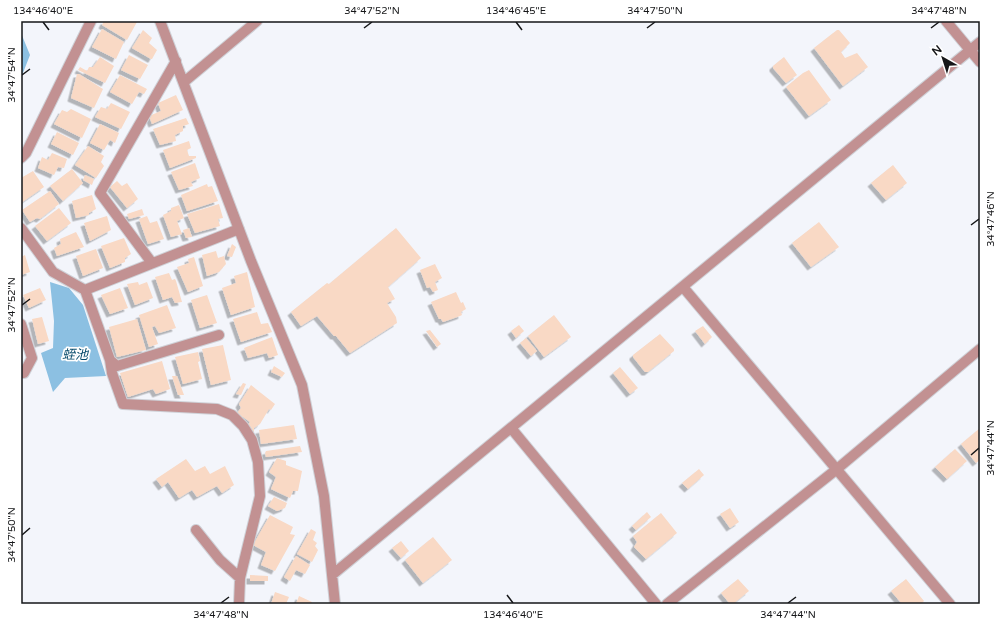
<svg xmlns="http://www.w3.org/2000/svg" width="1001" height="625" viewBox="0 0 1001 625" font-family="'Varela Round','Noto Sans JP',sans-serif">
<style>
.water{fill:#8cc0e2}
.building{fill:#f9d9c5;filter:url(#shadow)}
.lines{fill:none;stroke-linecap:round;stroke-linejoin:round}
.minor-casing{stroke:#cfd1d7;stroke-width:12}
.minor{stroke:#c29192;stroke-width:10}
.ticks{fill:none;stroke:#151618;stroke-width:1.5}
.labels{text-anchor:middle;stroke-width:3.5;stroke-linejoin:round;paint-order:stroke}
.water-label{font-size:13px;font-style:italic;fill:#05496a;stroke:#fff}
.neatline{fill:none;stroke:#151618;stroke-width:1.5}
.ticks-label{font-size:10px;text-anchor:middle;fill:#151618}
</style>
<defs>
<filter id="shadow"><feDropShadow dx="-3.5" dy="3.5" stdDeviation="0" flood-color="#0004"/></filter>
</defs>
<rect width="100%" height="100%" fill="#f3f5fb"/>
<path class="water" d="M21,33l9,22 -9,23z
M50,282l19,6 14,17 23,71 -41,2 -12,14 -12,-39 12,-5 1,-27z"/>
<path class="building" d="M104,21h31l2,1 -10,18 -25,-15z
M102,29l22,13 -8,17 -24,-12z
M143,30l9,8 -3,5 8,7 -5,9h-1l-19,-11z
M837,30h2l11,13 -9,9 4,6 12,-5 11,14 -25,19 -29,-38z
M129,55l19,10 -8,14 -19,-9z
M100,57l14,9 -9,17 -27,-13 2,-3 7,4 2,-4h4z
M784,57l13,18 -11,8 -13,-15v-2z
M809,70l22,30 -22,16 -23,-29 17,-14z
M77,74h2l24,15 -9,19 -23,-10z
M120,75l27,14 -3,5 -5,-2 -7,12 -22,-12z
M176,95l7,15 -31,14 -3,-8 12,-5 -3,-8z
M111,103l19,9 -9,17 -26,-12 6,-10 6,2z
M71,109l20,10 -9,19 -28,-14 8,-14 5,2z
M186,118l3,6 -6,2v5l-8,4 1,6 -16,4 -7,-16z
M100,124l19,9 -4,10 -5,-3 -6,10 -14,-7z
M57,132l22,11 -6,12 -22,-11z
M189,141l2,7 -4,2 2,6h7v2l-26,10 -7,-18z
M88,146l16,10 -3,6 3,4 -8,12 -21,-13z
M52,153l15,6 -3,9 -6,-1 -4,8 -16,-7 4,-11 6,3z
M195,163l5,15 -9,4 2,4 -14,4 -8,-18z
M893,165l14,18 -21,17 -15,-17z
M72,169l11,14 -20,18 -13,-15z
M33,171l11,16 -23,16v-25z
M85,175l9,4 -2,6 -9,-5z
M117,181l5,5 5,-3 11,16 -11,9 -17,-21z
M207,184l1,3 4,-1 6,15 -31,10 -6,-16z
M50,191l9,13 -19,15 -3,-1 -7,4 -8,-12z
M92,195l4,14 -7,4v2l-13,3 -4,-17z
M219,204l4,14 -5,1 2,7 -25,7 -8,-19z
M179,205l5,13 -7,3 5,13 -11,3 -8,-22 8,-4v-3z
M59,208l12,15 -24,18 -12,-15z
M142,209l2,6 -15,4 -2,-5z
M107,216l4,14 -21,11 -6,-18z
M147,216l3,7 7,-2 7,18 -16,5 -9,-25z
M819,222l20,25 -28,20 -19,-24z
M189,228l3,9 -6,1 -3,-8z
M396,228l25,30 -33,29 7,12 -8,4 9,14 1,6 -47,30 -14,-17h-2l-17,-20 -16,10 -10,-14 36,-29 2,1z
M76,232l8,15 -27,9 -3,-8 7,-4 -1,-5z
M124,238l7,16 -6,4v4l-15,6 -9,-22z
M232,244l4,3 -4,10 -5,-1z
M96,249l7,19 -20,8 -7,-20z
M216,251l2,7 6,-2 2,8 -7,8 -12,4 -5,-21z
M25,255l5,17 -9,3v-18z
M194,257l9,29 -15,6 -11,-25 12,-4 -1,-4z
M435,264l7,14 -7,4 3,8 -5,2 -3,-5 -3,1 -7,-18z
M247,272l8,35 -24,8 -9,-27 14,-5 -2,-7z
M169,273l3,7 3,-1 1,2 6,21 -7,1 -3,-6 -9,3 -8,-23z
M138,282l1,3 8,-3 6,16 -18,7 -8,-21z
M40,288l6,12 -17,8 -6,-13z
M120,288l8,20 -18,6 -9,-19z
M456,292l5,11 2,-1 3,7 -5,3 1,3 -2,1 -17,6 -2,-3h-2l-8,-17z
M207,295l10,28 -17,5 -9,-28z
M167,305l9,23 -17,5 -4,-7 -3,1 6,17 -9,3 -10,-32z
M257,312l4,12 7,-1 4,9 -31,10 -8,-23z
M554,315l17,22 -27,20 -16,-21z
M42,317l7,24 -11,3 -6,-25z
M137,319l9,31 -29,7 -8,-30z
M519,325l5,6 -8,7 -5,-7z
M703,326l9,11 -7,7 -10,-13z
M430,330l11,14 -4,3 -11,-16z
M660,334l14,15v2l-26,21h-3l-12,-15v-2z
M272,337l6,18 -9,3 -2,-5 -19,5 -4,-10z
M526,338l11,13 -6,5 -11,-13z
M223,345l8,35 -20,5 -9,-36z
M198,352l2,9 -2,1 4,17 -19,5 -8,-27z
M162,361l8,28 -14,5 -3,-5 -25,8 -8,-24z
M274,366l11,7 -3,4 -11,-5z
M620,367l18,21 -8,6 -17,-21z
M172,376h5l7,19h-6z
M243,383l3,1 -5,11 -5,-1z
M251,385l24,19 -4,6 -2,-1 -9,15 -6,4v6l-7,-8 3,-4 -7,-5 -2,1 -4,-5 4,-5 -2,-4z
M294,425l3,14 -36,5 -2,-14z
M980,428v32l-4,3 -15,-19z
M300,446l2,6 -36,5 -1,-4 1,-2z
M955,449l12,12 -20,18 -12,-12z
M277,458l9,3v4l16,6 -4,20h-5l-3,7 -19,-9 5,-12 -7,-5z
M186,459l9,12 10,-5 5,8 15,-8 9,19 -12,8 -5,-7 -20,11 -5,-7 -13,8 -11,-16 -6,5 -6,-8z
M699,469l5,6 -16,14 -6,-6z
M274,497l13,6 -2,5 -8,3 -9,-5z
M730,508l9,14 -9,6 -10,-14z
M647,512l4,5 -15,13 -4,-4z
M661,513l16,20 -31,26 -12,-12 3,-5 -4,-6z
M270,515l23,12 -3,7 5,1 -20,36 -14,-6 5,-13 -13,-7z
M311,529l5,3 -3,8 4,3 -2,3 3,4 -6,12 -15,-8z
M433,537l19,23 -29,23 -18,-23z
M401,541l8,10 -8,7 -9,-10z
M296,556l14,9 -5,9 -9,-4 -6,11 -6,-4z
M250,575l18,1v5h-18z
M738,579l11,12 -16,13h-3l-9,-11z
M906,579l18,22 -3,3h-19l-11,-13z
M275,592l14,5 -3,7h-15z
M299,596l13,6 -1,2h-15z"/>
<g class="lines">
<defs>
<path id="minor" d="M160,21l91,240 51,124 22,111 11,108
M946,21l34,41
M184,82l73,-61
M21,158l5,-5 65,-132
M21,228l32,44 32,18 154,-61
M152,263l-52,-70 76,-132
M683,287l267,317
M85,290l25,70 7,6 102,-31
M21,324l11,34 -8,15h-3
M110,360l2,13 11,31 94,5 15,6 11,11 9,14 6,22 2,34 -20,82 -1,26
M511,428l145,176
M196,530l24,30 20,18
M332,575l648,-533
M667,604l170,-135 143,-120"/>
</defs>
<use href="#minor" class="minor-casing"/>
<use href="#minor" class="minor"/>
</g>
<path class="ticks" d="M43,22l6,8M516,22l6,8M364,28l8,-6M647,28l8,-6M931,28l8,-6M22,75l8,-6M971,225l8,-6M22,305l8,-6M971,455l8,-7M22,535l8,-7M507,595l6,8M221,603l8,-6M788,603l8,-6"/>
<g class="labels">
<g class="water-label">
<text x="75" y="359">蛭池</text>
</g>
</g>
<rect width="1001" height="625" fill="none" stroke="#ffffff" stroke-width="44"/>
<g transform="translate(943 58) rotate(321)" stroke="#ffffff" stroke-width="3" paint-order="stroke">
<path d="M0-3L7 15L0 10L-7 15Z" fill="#151618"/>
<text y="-6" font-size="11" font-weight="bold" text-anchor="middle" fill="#151618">N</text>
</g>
<rect x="22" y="22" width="957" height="581" class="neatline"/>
<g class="ticks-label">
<text x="43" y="14">134°46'40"E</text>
<text x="372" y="14">34°47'52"N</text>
<text x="516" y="14">134°46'45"E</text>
<text x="655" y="14">34°47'50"N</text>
<text x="939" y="14">34°47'48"N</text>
<text transform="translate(11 75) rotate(-90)" y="4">34°47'54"N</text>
<text transform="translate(990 219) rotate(-90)" y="4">34°47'46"N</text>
<text transform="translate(11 305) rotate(-90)" y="4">34°47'52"N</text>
<text transform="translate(990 448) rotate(-90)" y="4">34°47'44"N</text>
<text transform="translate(11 535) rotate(-90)" y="4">34°47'50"N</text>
<text x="221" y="618">34°47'48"N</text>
<text x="513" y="618">134°46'40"E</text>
<text x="788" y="618">34°47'44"N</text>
</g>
</svg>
